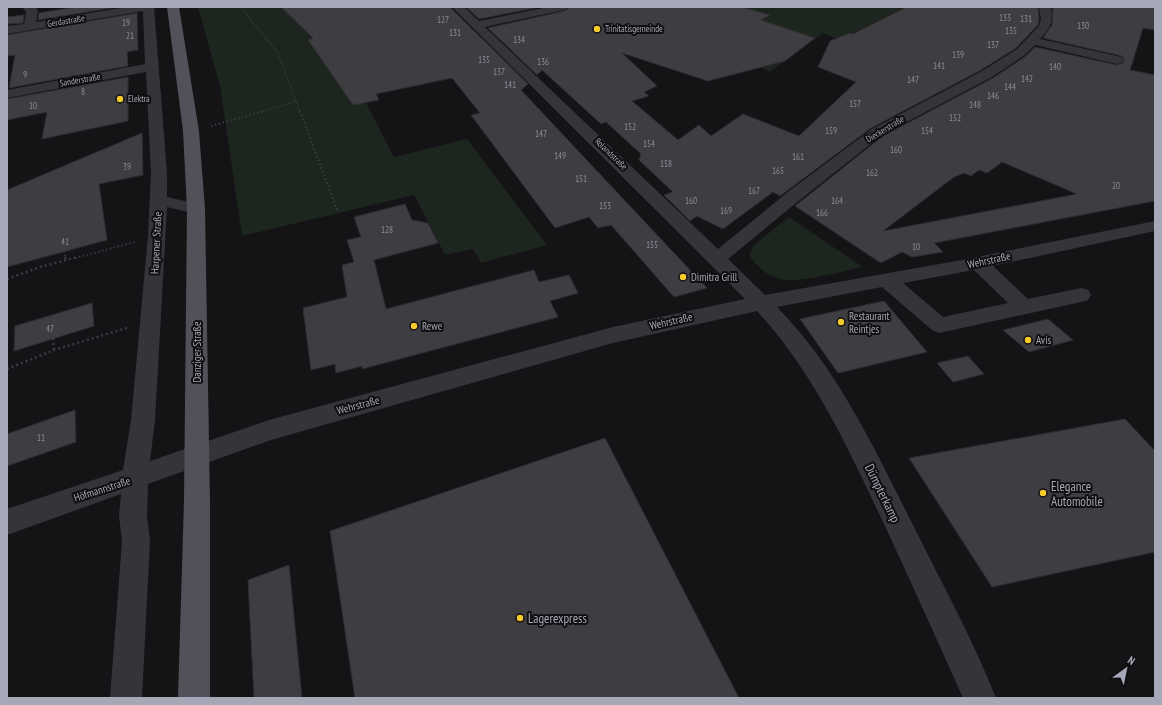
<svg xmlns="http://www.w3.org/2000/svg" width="1162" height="705" viewBox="0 0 1162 705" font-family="'PT Sans Narrow',sans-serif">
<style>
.green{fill:#1d251f}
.building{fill:#3e3d42;stroke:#2e2d31;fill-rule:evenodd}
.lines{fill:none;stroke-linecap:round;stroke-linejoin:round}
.path-far2{stroke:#3a3b41;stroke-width:1.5;stroke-dasharray:1 1.5;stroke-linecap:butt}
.path-far1{stroke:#3a3b41;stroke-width:2;stroke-dasharray:1.5 2.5;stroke-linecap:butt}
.path{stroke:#3a3b41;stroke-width:2.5;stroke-dasharray:2 3;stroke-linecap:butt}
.minor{fill:#34343a;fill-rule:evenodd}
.major{fill:#505159;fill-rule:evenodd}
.poi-dot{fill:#f5cb2b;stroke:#0f0e10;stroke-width:1.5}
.labels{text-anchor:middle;stroke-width:4;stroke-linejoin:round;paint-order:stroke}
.number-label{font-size:9px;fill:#8b8d99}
.far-street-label{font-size:9px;fill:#a5a8b6;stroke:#0f0e10}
.far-poi-label{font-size:9px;fill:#a5a8b6;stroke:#0f0e10;text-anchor:start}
.street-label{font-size:11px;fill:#a5a8b6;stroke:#0f0e10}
.poi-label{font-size:11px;fill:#a5a8b6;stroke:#0f0e10;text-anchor:start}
.near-poi-label{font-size:13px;fill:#a5a8b6;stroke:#0f0e10;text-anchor:start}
.near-street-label{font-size:13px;fill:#a5a8b6;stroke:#0f0e10}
</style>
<rect width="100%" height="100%" fill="#141315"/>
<path class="green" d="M198,7h98l65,86 33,64 73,-18 80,106 -66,18 -8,-14 -28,6 -31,-60 -172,41 -22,-150z
M731,7h170l84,24 -81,36 -81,-34 -53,39 -58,-34z
M789,217l74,50c-21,4 -64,17 -83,12 -13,-3 -24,-13 -31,-24l5,-10z"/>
<path class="building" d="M76,7h42l-80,13 1,-7z
M281,7h169l78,77 -7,6 186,198 -33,9 -63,-72 -13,3 -9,-11 -34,11 -84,-113 9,-2 -28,-35 -76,16 3,6 -26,5 -45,-65 5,-2z
M466,7h74l-61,12z
M571,7h171l28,8 -9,5 54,18 -30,23 -77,20 -86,-28 35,33 -13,6 5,4 -17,5 46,39 21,-15 12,11 32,-22 56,22 57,-54 -38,-15 12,-26 20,-8 3,1 54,-27h131l1,12 -1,6 -22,23 -35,22 -110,58 -91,68 -7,-4 -50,37 -26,-13 -7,5 -26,-26 9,-3 -34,-32 2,-6 -35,-32 -5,2 -59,-54 -5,5 -49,-47 76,-17z
M1053,7h102v23l-12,-2 -13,42 25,5v126l-221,42 9,9 -31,5 -10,-5 -21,11 -86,-57 88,-70 110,-58 33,-22 9,-9 82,18 6,-2 1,-3 -2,-4 -79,-18 9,-13zM1002,162l75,32 -194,37 71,-54 10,-4 7,3 8,-6 8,3z
M137,13l1,37 -11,2 1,14 -119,22 6,-33 -8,1v-21z
M24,15l-1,8 -16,1v-7z
M128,77v44l-86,18 5,-27 -40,8v-21z
M142,133l1,42 -44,9 8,56 -100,27v-77z
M405,204l7,16 16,3 10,20 -64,17 12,49 148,-39 5,12 30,-7 9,18 -28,8 8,16 -196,52v-3l-26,7 -1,-9 -24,6 -8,-62 44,-11 -5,-32 12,-3 -7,-22 14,-3 -7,-20z
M884,301l43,51 -89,21 -38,-54z
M92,303l2,23 -80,25 1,-25z
M1048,319l25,21 -44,12 -26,-22z
M968,356l16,18 -31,8 -16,-19z
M75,410l1,32 -69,24v-32z
M1125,419l30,32v101l-163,35 -83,-129z
M605,438l134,260h-384l-25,-167z
M289,565l13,133h-48l-6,-118z"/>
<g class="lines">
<path class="path-far2" d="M243,7l-1,2 36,44 22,59
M261,112l36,-11"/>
<path class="path-far1" d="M300,111l37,99
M211,126l53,-15
M64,251l2,7
M75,258l60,-16"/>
<path class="path" d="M65,257l1,3
M7,279l33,-12 38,-10
M53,338l1,12
M7,369l47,-19 73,-22"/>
<path class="minor" d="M22,7l14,1 2,2 -2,12 91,-15h27l13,166v24l35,8 3,4 -3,4 -6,1 -29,-7 -12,213 -5,41 119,-41 344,-93 132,-28 -293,-292h12l15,14 69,-14h22l-6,3 -79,17 233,222 71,-58 83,-62 110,-58 35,-22 22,-23 2,-7 -2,-12h12c2,15 0,21 -11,32l82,18 1,3 -1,3 -5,1 -82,-19 -10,10 -33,22 -110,58 -81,64 -73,60 37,36 197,-35 193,-39v10l-162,35 35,33 53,-11 7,2 3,5 -3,5 -7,2 -142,31 -7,-3 -50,-43 -105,20c62,63 99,145 138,222 28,56 58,111 81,169h-33c-26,-58 -52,-116 -79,-174 -36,-76 -70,-151 -127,-213l-144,32 -342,97 -123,44 -1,32 3,25 -8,157h-32l12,-157 -3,-25 2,-22 -114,41v-26l116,-39 8,-50 17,-184 3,-63 -5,-101 -139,26v-8l138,-26 -2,-53 -136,23v-8l17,-2 2,-12zM974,270l34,33 -65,14 -40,-34z"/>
<path class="major" d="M167,7h12l20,124 6,78 5,292v197h-32l6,-197 3,-292 -4,-78z"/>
</g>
<g class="poi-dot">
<circle cx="597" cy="29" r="4"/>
<circle cx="120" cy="99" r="4"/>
<circle cx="683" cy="277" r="4"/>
<circle cx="841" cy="322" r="4"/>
<circle cx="414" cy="326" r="4"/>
<circle cx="1028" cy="340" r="4"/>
<circle cx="1043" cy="493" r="4"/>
<circle cx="520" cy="618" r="4"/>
</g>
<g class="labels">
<g class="number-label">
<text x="1005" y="21">133</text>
<text x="1026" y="22">131</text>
<text x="443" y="23">127</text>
<text x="126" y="26">19</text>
<text x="1083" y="29">130</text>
<text x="1011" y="34">135</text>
<text x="455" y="36">131</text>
<text x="130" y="39">21</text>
<text x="519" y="43">134</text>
<text x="993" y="48">137</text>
<text x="958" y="58">139</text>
<text x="484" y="63">135</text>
<text x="543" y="65">136</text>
<text x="939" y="69">141</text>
<text x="1055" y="70">140</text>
<text x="499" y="75">137</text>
<text x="25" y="78">9</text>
<text x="1027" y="82">142</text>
<text x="913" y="83">147</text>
<text x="510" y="88">141</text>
<text x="1010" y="90">144</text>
<text x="83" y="95">8</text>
<text x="993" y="99">146</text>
<text x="855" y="107">157</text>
<text x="975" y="108">148</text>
<text x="33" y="109">10</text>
<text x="955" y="121">152</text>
<text x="630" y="130">152</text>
<text x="831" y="134">159</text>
<text x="927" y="134">154</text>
<text x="541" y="137">147</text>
<text x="649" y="147">154</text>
<text x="896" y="153">160</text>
<text x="560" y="159">149</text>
<text x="798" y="160">161</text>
<text x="666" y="167">158</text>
<text x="127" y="170">39</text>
<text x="778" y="174">165</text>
<text x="872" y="176">162</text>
<text x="581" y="182">151</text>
<text x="1116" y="189">20</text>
<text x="754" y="194">167</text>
<text x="691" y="204">160</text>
<text x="837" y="204">164</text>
<text x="605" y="209">153</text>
<text x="726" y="214">169</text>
<text x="822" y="216">166</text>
<text x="387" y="233">128</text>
<text x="65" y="245">41</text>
<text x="652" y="248">155</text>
<text x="916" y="250">10</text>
<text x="50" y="332">47</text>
<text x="41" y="441">11</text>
</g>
<g class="far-street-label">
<text transform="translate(66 21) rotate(-9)" y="3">Gerdastraße</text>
<text transform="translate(80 80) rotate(-10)" y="3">Sanderstraße</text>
<text transform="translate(885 129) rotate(-31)" y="3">Dieckerstraße</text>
<text transform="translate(611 154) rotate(44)" y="3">Rolandstraße</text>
</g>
<g class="far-poi-label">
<text x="605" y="32">Trinitatisgemeinde</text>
<text x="128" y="102">Elektra</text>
</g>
<g class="street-label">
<text transform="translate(156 243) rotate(-87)" y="4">Harpener Straße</text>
<text transform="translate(989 260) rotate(-12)" y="4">Wehrstraße</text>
<text transform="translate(671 321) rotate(-13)" y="4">Wehrstraße</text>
<text transform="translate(197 352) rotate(-90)" y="4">Danziger Straße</text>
<text transform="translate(358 405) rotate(-15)" y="4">Wehrstraße</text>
<text transform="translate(102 489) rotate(-18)" y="4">Höfmannstraße</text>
</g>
<g class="poi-label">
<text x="691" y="281">Dimitra Grill</text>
<text x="849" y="320">Restaurant<tspan x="849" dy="13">Reintjes</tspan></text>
<text x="422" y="330">Rewe</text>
<text x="1036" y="344">Avis</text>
</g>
<g class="near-poi-label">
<text x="1051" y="491">Elegance<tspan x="1051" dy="15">Automobile</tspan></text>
<text x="528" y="623">Lagerexpress</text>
</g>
<g class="near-street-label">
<text transform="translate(883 493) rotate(64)" y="5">Dümpterkamp</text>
</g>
</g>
<rect width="1162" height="705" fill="none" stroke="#a5a8b6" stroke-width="16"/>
<g transform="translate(1126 669) rotate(33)" stroke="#0f0e10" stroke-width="3" paint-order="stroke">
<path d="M0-3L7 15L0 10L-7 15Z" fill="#a5a8b6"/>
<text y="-6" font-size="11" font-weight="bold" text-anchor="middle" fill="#a5a8b6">N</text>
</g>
</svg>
